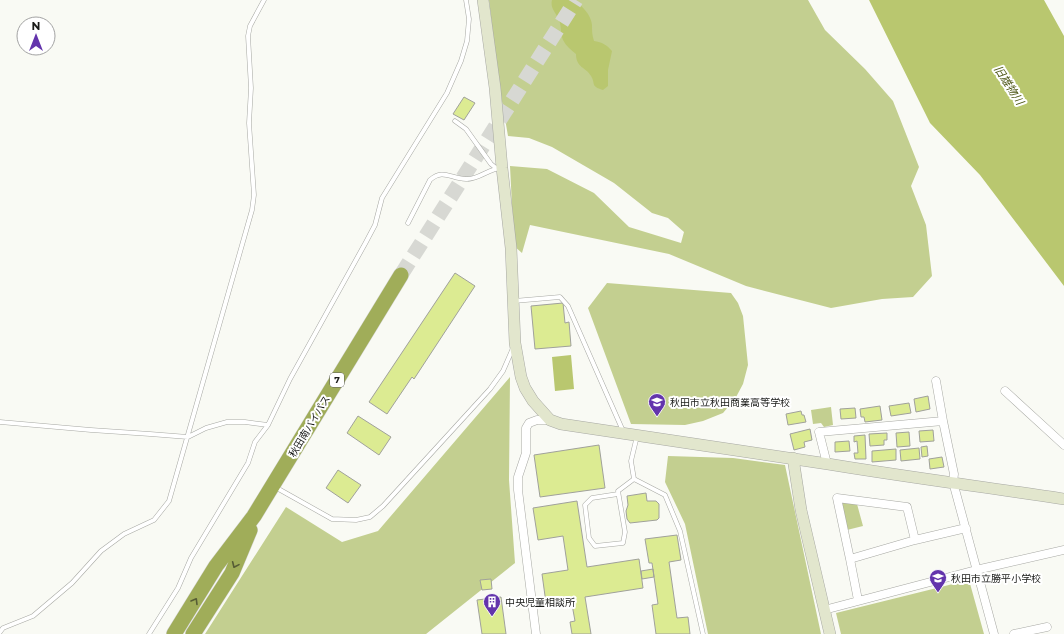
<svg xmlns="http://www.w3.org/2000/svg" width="1064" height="634" viewBox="0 0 1064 634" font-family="Montserrat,'Noto Sans JP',sans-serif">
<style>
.green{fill:#c3cf90}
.water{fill:#b9c76f}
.building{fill:#dceb92;stroke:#a0a19b}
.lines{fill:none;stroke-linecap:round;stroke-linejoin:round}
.highway-tunnel{stroke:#d7d8d3;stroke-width:15;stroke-dasharray:15 8;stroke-linecap:butt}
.lane-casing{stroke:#a7a8a3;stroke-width:5}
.street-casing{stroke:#a7a8a3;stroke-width:9}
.secondary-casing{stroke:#a7a8a3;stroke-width:12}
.highway-casing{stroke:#d6d6d5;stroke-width:16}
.lane{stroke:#fff;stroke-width:4}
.street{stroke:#fff;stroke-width:8}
.secondary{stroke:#e2e6cd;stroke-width:11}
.highway{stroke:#a0ad59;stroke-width:15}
.oneway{stroke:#565c35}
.labels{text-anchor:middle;stroke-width:4;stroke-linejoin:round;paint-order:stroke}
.shield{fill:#fff;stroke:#5e5f5d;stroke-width:1}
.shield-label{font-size:9px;font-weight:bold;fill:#191a18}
.poi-label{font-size:10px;fill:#191a18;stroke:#fff;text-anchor:start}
.street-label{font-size:10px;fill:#191a18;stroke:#fff}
.water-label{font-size:11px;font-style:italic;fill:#4c5514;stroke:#fff}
</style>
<rect width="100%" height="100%" fill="#f9faf4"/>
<path class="green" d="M489,0h319l17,30 40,39 28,32 26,66 -8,19 15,39 6,51 -19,21 -31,2 -51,9 -85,-22 -77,-32 -139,-29 -8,28 -8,-7 -4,-80 37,3 47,24 35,34 52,16 3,-11 -16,-14 -16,-5 -38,-30 -62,-36 -23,-9 -21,-2 -10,-58z
M607,283l124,10 7,10 5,13 5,49 -5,19 -8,15 -12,14 -20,8 -18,4 -54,-1 -43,-116z
M510,377l-1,103 6,83 -89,71h-221l81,-127 56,35 36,-11z
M831,407l2,18 -9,2 -3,-4 -8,1 -2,-14z
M668,456l65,2 52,7 36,169h-113l-23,-110 -20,-42z
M841,502l16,2 6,22 -16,4z
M969,580l15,54h-143l-5,-21z"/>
<path class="water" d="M552,0h23c7,7 16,14 17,25 0,6 0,10 2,16 8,1 13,4 18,10l-4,19v16l-5,4c-13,-4 -7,-6 -12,-14 -5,-9 -15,-8 -15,-22 -5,-4 -10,-8 -13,-14 -3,-7 -1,-15 -5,-22 -3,-6 -8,-11 -6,-18z
M869,0h175l20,36v250l-84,-111 -50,-52z
M571,355l3,34 -19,2 -3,-34z"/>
<path class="building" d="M464,97l11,6 -11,17 -11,-6z
M455,273l20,13 -61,93 -2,-2 -25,37 -18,-12z
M563,303l2,20 4,-1 2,24 -36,3 -4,-43z
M928,396l2,13 -14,3 -2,-13z
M909,403l2,10 -20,3 -2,-10z
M880,406l2,14 -17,2 -1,-5h-3l-1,-8z
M855,408l1,10 -15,1 -1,-10z
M801,411l1,4h2l2,7 -18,3 -2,-11z
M358,416l33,21 -12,18 -32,-22z
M810,429l2,11 -8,2 1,5 -11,3 -4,-16z
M933,430l1,11 -14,1 -1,-11z
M909,432l1,14 -13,1 -1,-14z
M887,433v7h-3v5l-14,1 -1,-12z
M865,435l1,24h-11l-1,-6h4l-1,-12 -3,1v-6z
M849,441l1,10 -15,1v-10z
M599,445l6,43 -65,9 -6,-42z
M927,446l1,10 -6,1 -1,-10z
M919,448l1,11 -19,2 -1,-11z
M896,449v11l-24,2v-11z
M942,457l2,10 -14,2 -1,-10z
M338,470l23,15 -13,18 -22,-15z
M646,493l1,8h9l3,3v14l-2,2 -27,3 -3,-4 -1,-8 2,-6 -1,-9z
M577,501l10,66 52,-8 4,29 -58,9 6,37h-19l-2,-12 5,-1 -4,-22 -25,4 -4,-29 26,-4 -5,-34 -25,4 -5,-32z
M677,535l4,25 -12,2 8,56 11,-1 2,17h-34l-4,-29 6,-1 -6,-41h-3l-4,-24z
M653,569l1,8 -12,2 -1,-8z
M491,579l1,10 -10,1 -2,-10z
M501,597l5,37h-24l-5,-34z"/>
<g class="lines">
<path class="highway-tunnel" d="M401,275l175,-275"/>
<defs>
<path id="lane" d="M455,121l11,8 25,35 5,4
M408,223l22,-43c13,-12 21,-1 36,-1 13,1 23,-11 36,-11
M514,301l46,-4 8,9 55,125
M0,422l91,8 59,4 38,3 18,-9 21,-6h18l23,3
M637,436l-6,25 3,18 31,16 15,36 23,103
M275,487l57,32 24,1 14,-3 13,-11 107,-117 13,-18 10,-23
M618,494l-26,4 -7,7 4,33 6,8 28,-3 2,-11 -7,-41 16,-12
M0,632l3,-4 30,-12 39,-33 29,-32 23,-17 30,-14 15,-19 83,-291 2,-15 -5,-72 2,-35 -3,-52 2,-10 14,-26
M149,634l29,-46 13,-30 57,-95 7,-21 13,-17 22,-46 76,-137 9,-17 7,-27 65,-105 14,-32 6,-20 2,-22 -3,-19"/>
<path id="street" d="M936,381l7,40
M1005,391l59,54
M827,464l-8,-32 124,-11 11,53 -1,8 41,152
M915,540l-8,-33 -70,-9 13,61 65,-19 51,-12
M850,559l8,41
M824,610l152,-40 88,-20
M536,634l-18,-144v-13l8,-24v-25l3,-5 8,-3h13
M1014,634l33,-7"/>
<path id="secondary" d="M483,0l12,88 7,80 9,80 4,95 6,34 4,11 8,13 17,19 11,4c89,13 178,27 267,40 78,13 157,23 236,35
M793,458l8,52 29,124"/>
<path id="highway" d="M174,634l42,-68 38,-50 147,-241
M193,634l39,-61 18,-43"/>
</defs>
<use href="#lane" class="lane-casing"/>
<use href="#street" class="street-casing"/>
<use href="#secondary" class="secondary-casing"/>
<use href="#highway" class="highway-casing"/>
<use href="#lane" class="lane"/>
<use href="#street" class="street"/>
<use href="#secondary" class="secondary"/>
<use href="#highway" class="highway"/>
</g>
<defs><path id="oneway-chevron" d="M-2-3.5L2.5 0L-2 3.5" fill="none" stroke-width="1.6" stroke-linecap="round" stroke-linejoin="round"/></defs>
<g class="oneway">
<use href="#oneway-chevron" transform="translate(235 565) rotate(114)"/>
<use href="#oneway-chevron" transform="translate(195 601) rotate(-59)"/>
</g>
<defs>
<symbol id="school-pin" viewBox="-11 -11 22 30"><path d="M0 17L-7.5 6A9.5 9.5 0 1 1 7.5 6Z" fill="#6334ac" stroke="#fff"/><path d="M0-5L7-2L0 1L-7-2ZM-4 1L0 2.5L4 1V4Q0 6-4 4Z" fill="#fff"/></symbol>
<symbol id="building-pin" viewBox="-11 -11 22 30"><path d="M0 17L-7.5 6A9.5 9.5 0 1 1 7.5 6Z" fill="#6334ac" stroke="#fff"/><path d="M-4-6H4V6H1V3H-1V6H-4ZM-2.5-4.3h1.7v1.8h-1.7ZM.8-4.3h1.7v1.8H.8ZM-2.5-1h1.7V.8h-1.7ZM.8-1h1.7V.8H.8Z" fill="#fff"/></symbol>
</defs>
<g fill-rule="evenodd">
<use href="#school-pin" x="647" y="392" width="20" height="27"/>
<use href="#school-pin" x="928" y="568" width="20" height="27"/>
<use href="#building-pin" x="482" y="592" width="20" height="27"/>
</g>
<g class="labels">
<rect class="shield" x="330" y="373" width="14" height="14" rx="3"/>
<g class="shield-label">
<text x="337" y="383">7</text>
</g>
<g class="poi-label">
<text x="670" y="406">秋田市立秋田商業高等学校</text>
<text x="951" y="582">秋田市立勝平小学校</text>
<text x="505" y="606">中央児童相談所</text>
</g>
<g class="street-label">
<text transform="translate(309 426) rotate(-59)" y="4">秋田南バイパス</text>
</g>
<g class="water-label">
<text transform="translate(1009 85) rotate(57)" y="4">旧雄物川</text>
</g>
</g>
<g transform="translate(36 36)"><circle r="19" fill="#ffffff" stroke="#a3a3a3"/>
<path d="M0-3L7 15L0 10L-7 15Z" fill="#6334ac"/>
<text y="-6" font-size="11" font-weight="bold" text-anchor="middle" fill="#191a18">N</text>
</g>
</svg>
